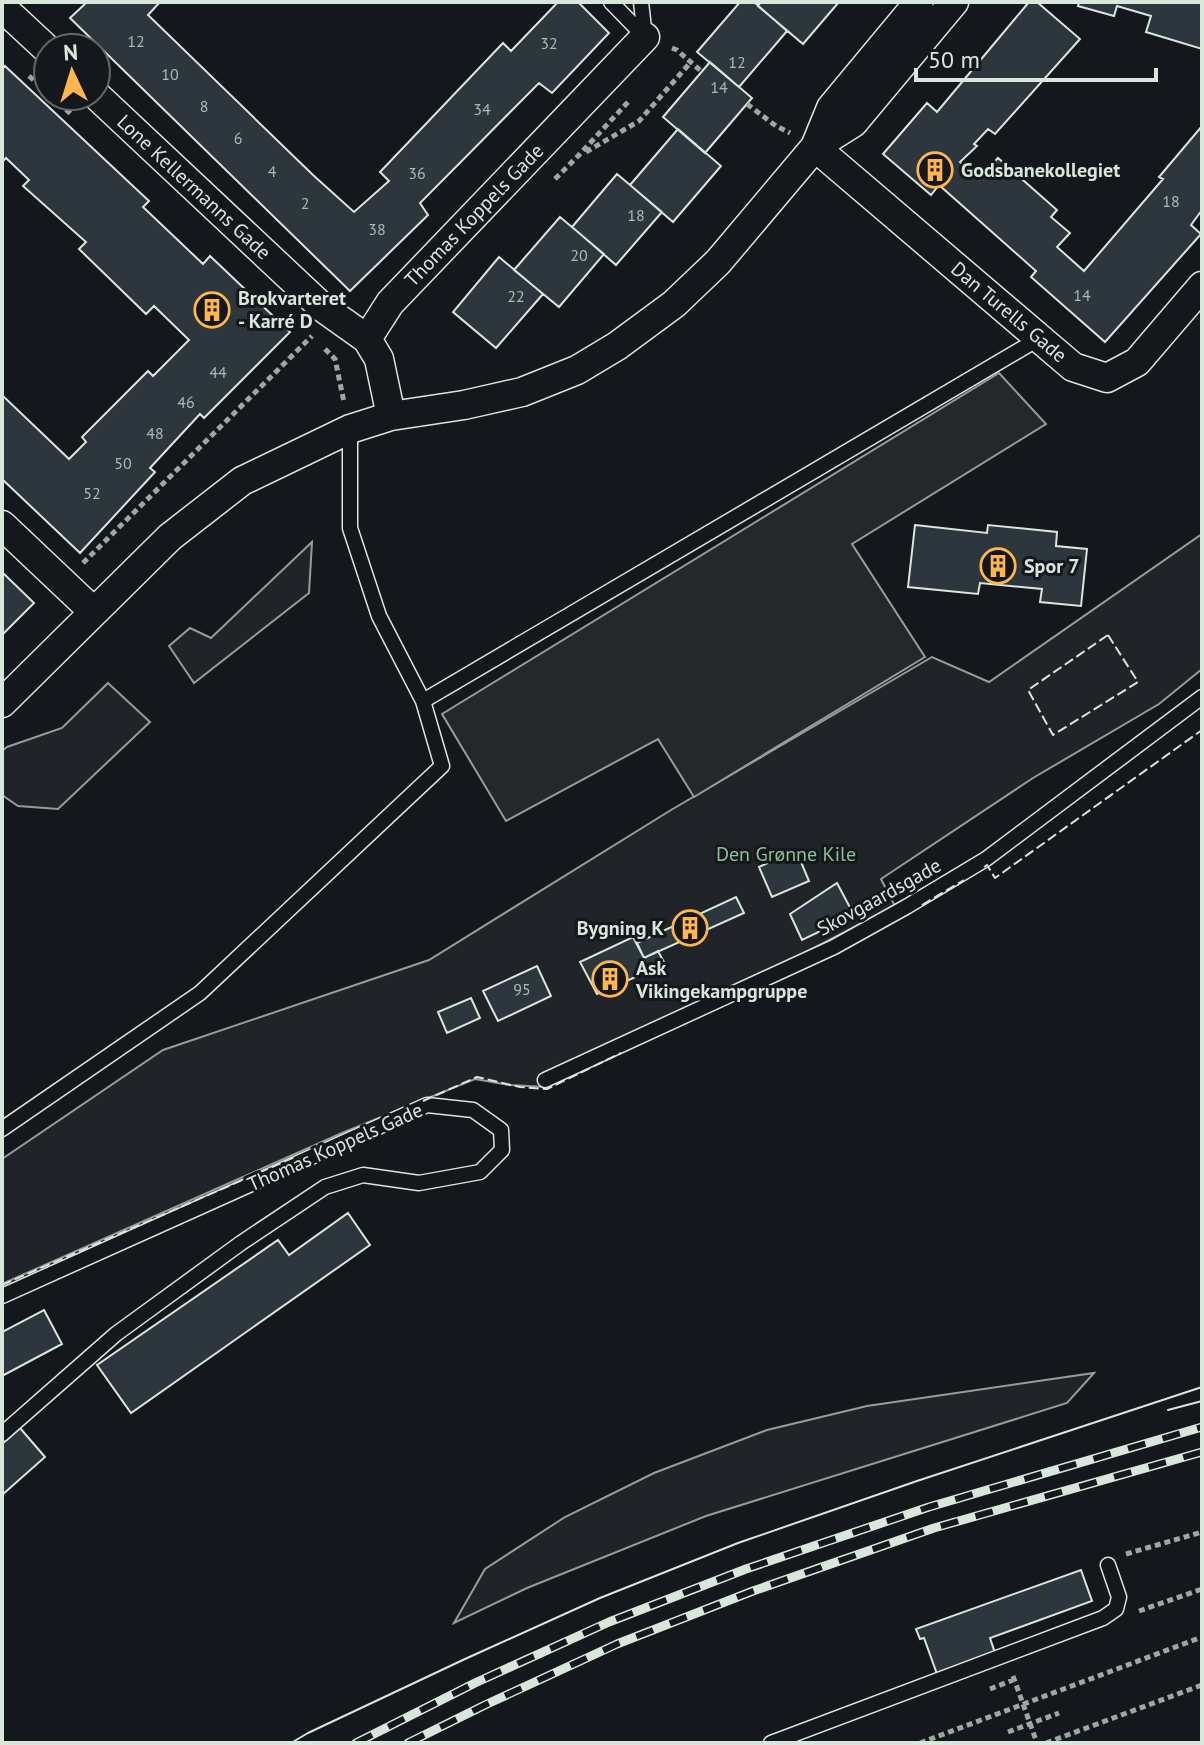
<svg xmlns="http://www.w3.org/2000/svg" width="1204" height="1745" viewBox="0 0 1204 1745" font-family="'PT Sans',sans-serif">
<style>
.green{fill:#202428;stroke:#939e99;stroke-width:2}
.parking{fill:#24282b;stroke:#939e99;stroke-width:2}
.building{fill:#2c363c;stroke:#d8e6dc;stroke-width:2}
.lines{fill:none;stroke-linecap:round;stroke-linejoin:round}
.service-casing{stroke:#d8e6dc;stroke-width:17}
.minor-casing{stroke:#d8e6dc;stroke-width:31}
.path{stroke:#9da8a2;stroke-width:5;stroke-dasharray:6 4;stroke-linecap:butt}
.service{stroke:#14181c;stroke-width:14}
.minor{stroke:#14181c;stroke-width:28}
.tram{stroke:#d8e6dc;stroke-width:2}
.rail-casing{stroke:#d8e6dc;stroke-width:9}
.rail{stroke:#14181c;stroke-width:6;stroke-dasharray:18;stroke-linecap:butt}
.fence{stroke:#d8e6dc;stroke-width:2;stroke-dasharray:10 4;stroke-linecap:butt}
.labels{text-anchor:middle;stroke-width:6;stroke-linejoin:round;paint-order:stroke}
.number-label{font-size:16px;fill:#adbab4}
.poi-label{font-size:20px;font-weight:bold;fill:#d8e6dc;stroke:#14181c;text-anchor:start}
.street-label{font-size:20px;fill:#d8e6dc;stroke:#14181c}
.park-label{font-size:20px;fill:#8ac095;stroke:#14181c}
</style>
<rect width="100%" height="100%" fill="#14181c"/>
<path class="green" d="M1202,534v135l-43,35 -126,74 -152,101 14,27 -349,181 -37,-2 -34,-6 -133,54 -340,151v-125l161,-109 266,-90 242,-150 261,-153 57,25z
M312,542l-3,51 -115,90 -25,-37 21,-18 21,10z
M108,683l42,39 -92,87 -40,-3 -16,-11v-44l5,-4 55,-19z
M1094,1373l-27,30 -361,113 -179,72 -73,35 31,-54 80,-52 89,-44 113,-43 100,-24z"/>
<path class="parking" d="M999,373l47,51 -194,120 73,113 -231,140 -36,-58 -152,82 -64,-107z"/>
<path class="building" d="M87,2h73l-12,13 165,160 41,37 35,-31 -9,-9 123,-129 8,8 47,-49h20l31,31 -57,60 -13,-10 -119,120 8,12 -78,76 -280,-273z
M740,2h14l33,29 -48,56 -42,-35z
M761,2h78l-36,42 -45,-38z
M1029,2h8l43,37 -85,95 -7,-5 -14,15 3,2 -17,16 19,17 19,-21 59,52 -6,7 19,16 -13,14 27,24 79,-92 -4,-2 43,-51v84l-11,15 10,9 -96,108 -74,-65 5,-6 -97,-86 -8,10 -48,-41 44,-51 10,9z
M1079,2h123v47l-56,-17 5,-16 -34,-10 -3,10 -36,-10z
M710,62l42,36 -47,55 -42,-36z
M5,66l144,135 -6,6 60,57 7,-8 80,76 -86,86 -4,-4 -50,54 5,4 -75,81 -78,-74v-84l67,64 17,-17 -4,-5 66,-66 5,5 36,-36 -35,-34 -8,8 -67,-65 7,-7 -63,-56 6,-6 -23,-22 -4,4v-93z
M678,129l43,37 -48,56 -43,-37z
M617,174l45,38 -46,53 -44,-38z
M560,217l44,37 -45,53 -45,-37z
M499,257l44,37 -47,54 -43,-36z
M915,525l72,8 1,-8 69,7 -1,14 31,3 -6,57 -41,-4 2,-13 -62,-6 -2,11 -70,-7z
M2,572l32,31 -32,32z
M796,850l13,31 -37,16 -13,-30z
M837,883l17,32 -52,25 -12,-26z
M736,897l8,16 -100,45 -7,-15z
M633,937l11,21 14,-7 7,13 -68,30 -17,-32z
M537,966l14,30 -53,25 -15,-30z
M471,998l9,20 -33,15 -9,-21z
M348,1213l22,32 -239,168 -34,-48 181,-125 11,15z
M44,1310l18,34 -60,32v-44z
M20,1428l25,29 -43,38v-51z
M1081,1570l11,31 -102,37 5,15 -58,21 -13,-36 -4,1 -4,-10z"/>
<g class="lines">
<defs>
<path id="service" d="M611,2l34,35
M641,2l4,35
M423,701l617,-363
M545,1080l289,-133 72,-40 80,-48 216,-162
M2,1129l198,-136 242,-227 -19,-65 -44,-85 -29,-88v-99
M2,1296l425,-191 46,5 28,20 1,20 -22,22 -61,11 -56,-8 -38,12 -84,56 -125,91 -114,100
M771,1743l332,-125 13,-9 3,-12 -11,-32"/>
<path id="minor" d="M6,11l42,39
M96,95l226,212 45,32 12,20 12,57
M815,147l258,220 34,11 30,-16 65,-76
M815,147l16,-39 88,-106
M367,339l23,-36 255,-266
M2,525l92,87
M2,703l168,-166 72,-56 108,-52 41,-13 73,-11 58,-13 55,-22 40,-24 57,-42 44,-42 97,-115 38,-24 101,-121"/>
</defs>
<use href="#service" class="service-casing"/>
<use href="#minor" class="minor-casing"/>
<path class="path" d="M672,48l5,2 25,22
M29,76l19,17
M51,96l20,18
M747,104l29,22 14,7
M586,152l53,-31 51,-58
M555,179l23,-23 50,-54
M325,349l10,10 9,43
M83,563l229,-227
M1126,1554l76,-22
M1139,1611l63,-22
M1013,1676l24,67
M990,1689l23,-9
M1008,1732l51,-19
M920,1743l282,-106
M1046,1743l156,-58"/>
<use href="#service" class="service"/>
<use href="#minor" class="minor"/>
<path class="tram" d="M1168,1410l34,-9
M291,1743l17,-10 157,-74 135,-61 138,-55 179,-62 285,-94"/>
<defs>
<path id="rail" d="M356,1743l119,-60 134,-61 137,-53 183,-62 273,-80
M408,1743l77,-38 132,-61 136,-53 181,-63 268,-76"/>
</defs>
<use href="#rail" class="rail-casing"/>
<use href="#rail" class="rail"/>
<path class="fence" d="M1108,635l30,47 -85,53 -25,-45z
M984,867l3,-2 8,13 207,-148
M922,905l42,-25
M423,1101l54,-24 43,10 27,2 74,-36
M2,1285l293,-128"/>
</g>
<defs>
<symbol id="building-ring" viewBox="-11 -11 22 22"><circle r="9.5" fill="#14181c" stroke="#ffb74d" stroke-width="1.5"/><path d="M-4-6H4V6H1V3H-1V6H-4ZM-2.5-4.3h1.7v1.8h-1.7ZM.8-4.3h1.7v1.8H.8ZM-2.5-1h1.7V.8h-1.7ZM.8-1h1.7V.8H.8Z" fill="#ffb74d"/></symbol>
</defs>
<g fill-rule="evenodd">
<use href="#building-ring" x="915" y="150" width="40" height="40"/>
<use href="#building-ring" x="192" y="290" width="40" height="40"/>
<use href="#building-ring" x="978" y="546" width="40" height="40"/>
<use href="#building-ring" x="670" y="908" width="40" height="40"/>
<use href="#building-ring" x="590" y="959" width="40" height="40"/>
</g>
<g class="labels">
<g class="number-label">
<text x="136" y="47">12</text>
<text x="549" y="49">32</text>
<text x="737" y="68">12</text>
<text x="170" y="80">10</text>
<text x="719" y="93">14</text>
<text x="204" y="112">8</text>
<text x="482" y="115">34</text>
<text x="238" y="144">6</text>
<text x="272" y="177">4</text>
<text x="417" y="179">36</text>
<text x="1171" y="207">18</text>
<text x="305" y="209">2</text>
<text x="636" y="221">18</text>
<text x="377" y="235">38</text>
<text x="579" y="261">20</text>
<text x="1082" y="301">14</text>
<text x="516" y="302">22</text>
<text x="218" y="378">44</text>
<text x="186" y="408">46</text>
<text x="155" y="439">48</text>
<text x="123" y="469">50</text>
<text x="92" y="499">52</text>
<text x="522" y="995">95</text>
</g>
<g class="poi-label">
<text x="961" y="177">Godsbanekollegiet</text>
<text x="238" y="305">Brokvarteret<tspan x="238" dy="23">- Karré D</tspan></text>
<text x="1024" y="573">Spor 7</text>
<text x="664" y="935" text-anchor="end">Bygning K</text>
<text x="636" y="975">Ask<tspan x="636" dy="23">Vikingekampgruppe</tspan></text>
</g>
<g class="street-label">
<text transform="translate(194 187) rotate(43)" y="7">Lone Kellermanns Gade</text>
<text transform="translate(474 215) rotate(-46)" y="7">Thomas Koppels Gade</text>
<text transform="translate(1009 312) rotate(40)" y="7">Dan Turells Gade</text>
<text transform="translate(879 897) rotate(-29)" y="7">Skovgaardsgade</text>
<text transform="translate(335 1147) rotate(-24)" y="7">Thomas Koppels Gade</text>
</g>
<g class="park-label">
<text x="786" y="861">Den Grønne Kile</text>
</g>
</g>
<rect width="1204" height="1745" fill="none" stroke="#d8e6dc" stroke-width="8"/>
<g transform="translate(72 72) rotate(356)"><circle r="38" fill="#14181c" stroke="#626a69" stroke-width="2"/>
<path d="M0-6L14 30L0 20L-14 30Z" fill="#ffb74d"/>
<text y="-12" font-size="22" font-weight="bold" text-anchor="middle" fill="#d8e6dc">N</text>
</g>
<path d="M916 68v12h240v-12" fill="none" stroke="#d8e6dc" stroke-width="4"/>
<text x="928" y="68" font-size="24" fill="#d8e6dc" stroke="#14181c" stroke-width="6" paint-order="stroke">50 m</text>
</svg>
